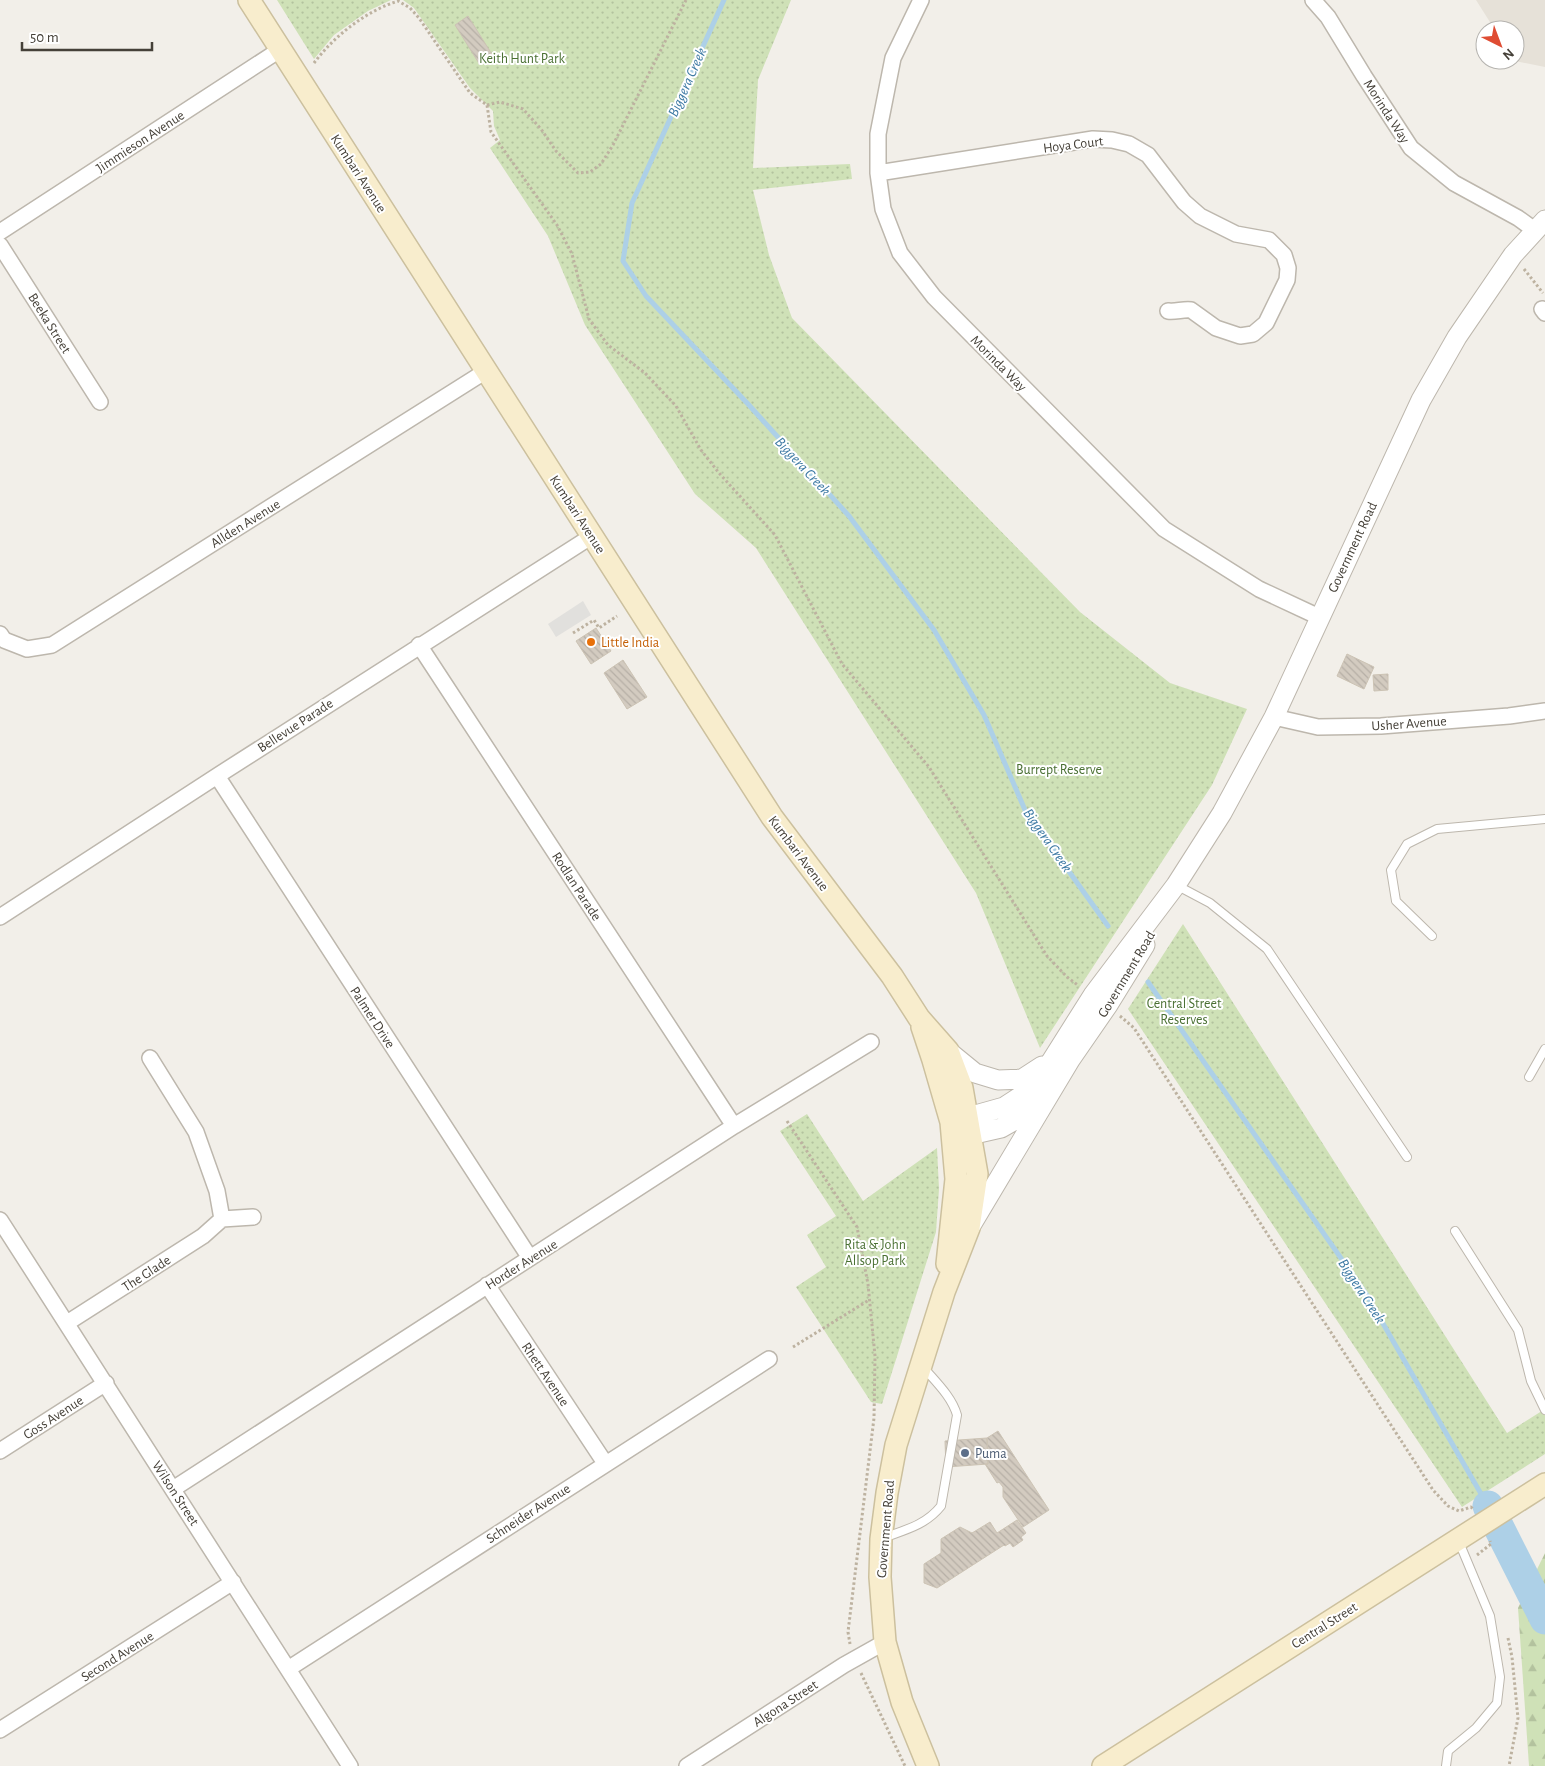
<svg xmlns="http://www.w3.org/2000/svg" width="1545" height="1766" viewBox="0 0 1545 1766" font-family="'Alegreya Sans',sans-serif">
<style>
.residential{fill:#e6e1d8}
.forest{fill:url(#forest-firs)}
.park{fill:url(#park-dots)}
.parking{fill:#e1e0dd}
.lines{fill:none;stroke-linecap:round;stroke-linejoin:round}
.stream{stroke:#add0e7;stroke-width:5}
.river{stroke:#add0e7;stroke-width:31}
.building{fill:url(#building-back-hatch);stroke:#ccc3b4}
.service-casing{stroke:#bdb7ad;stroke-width:10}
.minor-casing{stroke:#bdb7ad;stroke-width:18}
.tertiary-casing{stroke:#bdb7ad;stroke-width:21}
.secondary-casing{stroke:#ccc09e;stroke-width:24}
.path{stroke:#bdb2a0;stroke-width:3;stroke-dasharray:2.5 2.5;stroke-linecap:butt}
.service{stroke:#fff;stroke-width:8}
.minor{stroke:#fff;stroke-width:15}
.tertiary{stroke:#fff;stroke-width:19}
.secondary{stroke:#f8edcd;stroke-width:21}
.food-dot{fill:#e8710a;stroke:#fff;stroke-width:2}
.service-dot{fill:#5c6f8a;stroke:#fff;stroke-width:2}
.labels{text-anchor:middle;stroke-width:4;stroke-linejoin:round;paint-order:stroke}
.park-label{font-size:14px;fill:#4a7033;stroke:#fff}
.street-label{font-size:14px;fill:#454038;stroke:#fff}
.food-label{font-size:14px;fill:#c56008;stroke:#fff;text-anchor:start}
.service-label{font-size:14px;fill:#4e5e75;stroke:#fff;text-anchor:start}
.water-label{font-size:15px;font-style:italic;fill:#3e7aa4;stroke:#fff}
</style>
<defs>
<pattern id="forest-firs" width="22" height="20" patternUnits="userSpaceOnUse" patternTransform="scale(1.25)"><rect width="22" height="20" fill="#cfe1b7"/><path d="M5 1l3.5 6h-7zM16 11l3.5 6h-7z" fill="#b3c29e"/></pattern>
<pattern id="park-dots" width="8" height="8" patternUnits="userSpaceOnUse" patternTransform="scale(1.25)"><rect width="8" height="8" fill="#cfe1b7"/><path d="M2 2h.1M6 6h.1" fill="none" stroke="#b3c29e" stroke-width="1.8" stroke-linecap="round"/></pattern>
<pattern id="building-back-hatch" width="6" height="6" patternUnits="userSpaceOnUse" patternTransform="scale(1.25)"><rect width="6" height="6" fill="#d3cbc0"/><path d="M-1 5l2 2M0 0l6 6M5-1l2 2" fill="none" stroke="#b6afa6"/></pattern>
</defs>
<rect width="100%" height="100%" fill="#f2efe9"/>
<path class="residential" d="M1476,0h69v67l-30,-6v-31h-20z"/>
<path class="forest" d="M1545,1553v213h-16l-11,-158z"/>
<path class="park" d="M277,0h114l-23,11 -34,24 -20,24z
M403,0h388l-33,80 -5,88 97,-4 2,15 -99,11 16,65 23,63 288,294 90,71 77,26 -35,76 -172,263 -64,-155 -220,-345 -61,-54 -110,-169 -37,-89 -58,-88 10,-8 -6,-14 -1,-15 -23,-23 -56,-80z
M1183,924l324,509 38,-24v45l-83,53 -334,-498z
M807,1114l56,87 74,-53 2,41 -3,43 -54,172 -11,-2 -75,-115 30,-20 -19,-32 29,-19 -56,-85z"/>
<path class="parking" d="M583,601l8,14 -35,22 -8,-13z"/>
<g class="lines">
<path class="stream" d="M724,0l-92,203 -9,58 23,35 102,108 101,112 85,114 50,85 41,95 83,116
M1148,982l218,312 122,212"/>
<path class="river" d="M1488,1506l57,113"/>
</g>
<path class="building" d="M468,16l25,40 -13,9 -25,-40z
M596,628l15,23 -20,13 -15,-23z
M1347,654l27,13 -10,22 -27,-13z
M623,660l24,37 -20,12 -23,-36z
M1388,674v16l-14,1 -1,-16z
M998,1431l51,79 -26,17 -20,-30v-10l-4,-5 -2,1 -12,-19h3l-1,-26z
M987,1438l1,26 -42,3 -1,-26z
M1017,1520l9,13 -5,4 2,3 -10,7 -3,-4 -5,3 -1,-1 -67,43 -13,-5v-19l17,-11v-14l19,-12 12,6 18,-11 7,11z"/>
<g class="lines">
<defs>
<path id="service" d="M1176,885l34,18 57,46 140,208
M1432,936l-36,-35 -5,-31 16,-26 30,-15 108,-10
M1529,1077l16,-28
M1455,1231l63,99 13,51 14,29
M883,1538c22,-8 43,-13 58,-32l16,-91c-5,-18 -21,-33 -33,-47
M1446,1766l2,-15 28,-23 21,-25 3,-26 -10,-61 -31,-74"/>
<path id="minor" d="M921,0l-28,58 -15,76v39l5,36 17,44 34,44 230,232 95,60 60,28
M1313,0l15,17 36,59 47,72 43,35 64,35 18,13
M878,173l215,-34 19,1 17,4 19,11 36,47 16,14 36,18 33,6 15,15 4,13 -1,12 -21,43 -13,11 -13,2 -24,-8 -25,-18c-8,-1 -15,2 -23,1
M0,232l281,-183
M0,245l100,157
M1542,309l3,4
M0,634l4,6 23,9 25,-4 434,-274
M419,645l315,481
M1274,717l44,10 63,-1 128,-10 36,-5
M217,776l313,482
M0,917l217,-141 375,-240
M150,1058l46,74 21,59 5,28
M0,1220l350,546
M487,1285l118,178
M67,1323l136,-87 19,-17 31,-2
M0,1451l106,-68
M173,1489l561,-363 137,-84
M288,1669l481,-310
M0,1730l233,-148
M687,1766l157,-101 41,-23"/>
<path id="tertiary" d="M948,1051l27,22 23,7 24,-1 20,-13
M954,1121l50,-14 20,-13 21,-23 48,-76 83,-110 46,-72 52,-96 147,-317 36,-63 56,-82 32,-35
M957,1138l44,-10 25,-14 14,-16
M970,1227l100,-167 38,-55 37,-60"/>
<path id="secondary" d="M249,0l523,817 120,159 27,42 29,33 14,37 15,86 -8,54 -25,64 -48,153 -9,48 -6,46 -1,38 5,65 17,60 26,64
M922,1027l11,33 18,62 5,57 -9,85
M1103,1766l442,-282"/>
</defs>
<use href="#service" class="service-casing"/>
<use href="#minor" class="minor-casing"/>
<use href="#tertiary" class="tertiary-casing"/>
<use href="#secondary" class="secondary-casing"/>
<path class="path" d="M314,63c20,-27 52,-52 84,-62l12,7 9,10 51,75 17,12 4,27 66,93 15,29 17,65 19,26 37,28 31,33 25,44 18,23 56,62 67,129 87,103 118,189 20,21 12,9
M487,105l13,-3 23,7 18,20 15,22 22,22 12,-1 11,-8 12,-19 73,-145
M1524,269l19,24
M573,633l21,-13 5,8 18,-12
M1120,1016l14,12 299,462 15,16 11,5 12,-4 2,2
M787,1121l70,106 11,57 7,72 -1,62 -26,214 2,12
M793,1347l76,-47
M1477,1555l14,-11 -1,-3
M1508,1638l4,19 6,61 -9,48
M861,1673l44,93"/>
<use href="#service" class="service"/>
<use href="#minor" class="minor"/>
<use href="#tertiary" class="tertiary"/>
<use href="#secondary" class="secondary"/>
</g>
<circle class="food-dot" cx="591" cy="642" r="5"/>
<circle class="service-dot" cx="965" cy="1453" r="5"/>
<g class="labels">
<g class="park-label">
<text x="522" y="63">Keith Hunt Park</text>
<text x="1059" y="774">Burrept Reserve</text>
<text x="1184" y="1008">Central Street<tspan x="1184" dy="16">Reserves</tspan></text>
<text x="875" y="1249">Rita &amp; John<tspan x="875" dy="16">Allsop Park</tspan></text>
</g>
<g class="street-label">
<text transform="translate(1387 111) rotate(57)" y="5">Morinda Way</text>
<text transform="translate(140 141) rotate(-33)" y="5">Jimmieson Avenue</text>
<text transform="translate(1073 144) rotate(-7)" y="5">Hoya Court</text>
<text transform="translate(359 173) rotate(57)" y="5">Kumbari Avenue</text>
<text transform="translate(50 323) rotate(58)" y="5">Beeka Street</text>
<text transform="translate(999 363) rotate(45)" y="5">Morinda Way</text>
<text transform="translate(578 514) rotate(57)" y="5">Kumbari Avenue</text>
<text transform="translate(245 523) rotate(-32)" y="5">Allden Avenue</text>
<text transform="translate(1352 547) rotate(-65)" y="5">Government Road</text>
<text transform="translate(1409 723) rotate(-4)" y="5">Usher Avenue</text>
<text transform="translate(295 725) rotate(-33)" y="5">Bellevue Parade</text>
<text transform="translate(799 853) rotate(53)" y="5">Kumbari Avenue</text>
<text transform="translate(577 886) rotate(57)" y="5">Rodlan Parade</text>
<text transform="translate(1126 974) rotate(-59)" y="5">Government Road</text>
<text transform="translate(373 1017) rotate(57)" y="5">Palmer Drive</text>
<text transform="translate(521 1264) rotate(-32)" y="5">Horder Avenue</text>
<text transform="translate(146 1273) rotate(-33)" y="5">The Glade</text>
<text transform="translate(546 1374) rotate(56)" y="5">Rhett Avenue</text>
<text transform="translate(53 1417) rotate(-33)" y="5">Goss Avenue</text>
<text transform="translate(176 1493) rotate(57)" y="5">Wilson Street</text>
<text transform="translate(528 1513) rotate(-33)" y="5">Schneider Avenue</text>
<text transform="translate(885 1529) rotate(-85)" y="5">Government Road</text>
<text transform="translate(1324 1625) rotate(-32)" y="5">Central Street</text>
<text transform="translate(117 1656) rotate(-32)" y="5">Second Avenue</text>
<text transform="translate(785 1703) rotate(-33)" y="5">Algona Street</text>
</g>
<g class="food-label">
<text x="601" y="647">Little India</text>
</g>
<g class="service-label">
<text x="975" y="1458">Puma</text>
</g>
<g class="water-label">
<text transform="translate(687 82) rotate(-66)" y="5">Biggera Creek</text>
<text transform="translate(803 466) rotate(47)" y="5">Biggera Creek</text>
<text transform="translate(1048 840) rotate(55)" y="5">Biggera Creek</text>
<text transform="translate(1362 1291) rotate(57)" y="5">Biggera Creek</text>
</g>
</g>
<g transform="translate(1500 45) rotate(138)"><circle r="24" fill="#ffffff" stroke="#b5b3af"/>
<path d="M0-4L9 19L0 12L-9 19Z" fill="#df4c33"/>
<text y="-8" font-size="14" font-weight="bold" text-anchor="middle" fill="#454038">N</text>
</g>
<path d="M22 42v8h130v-8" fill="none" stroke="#454038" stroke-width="2.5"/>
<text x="30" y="42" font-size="15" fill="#454038" stroke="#ffffff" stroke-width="4" paint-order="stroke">50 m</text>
</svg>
